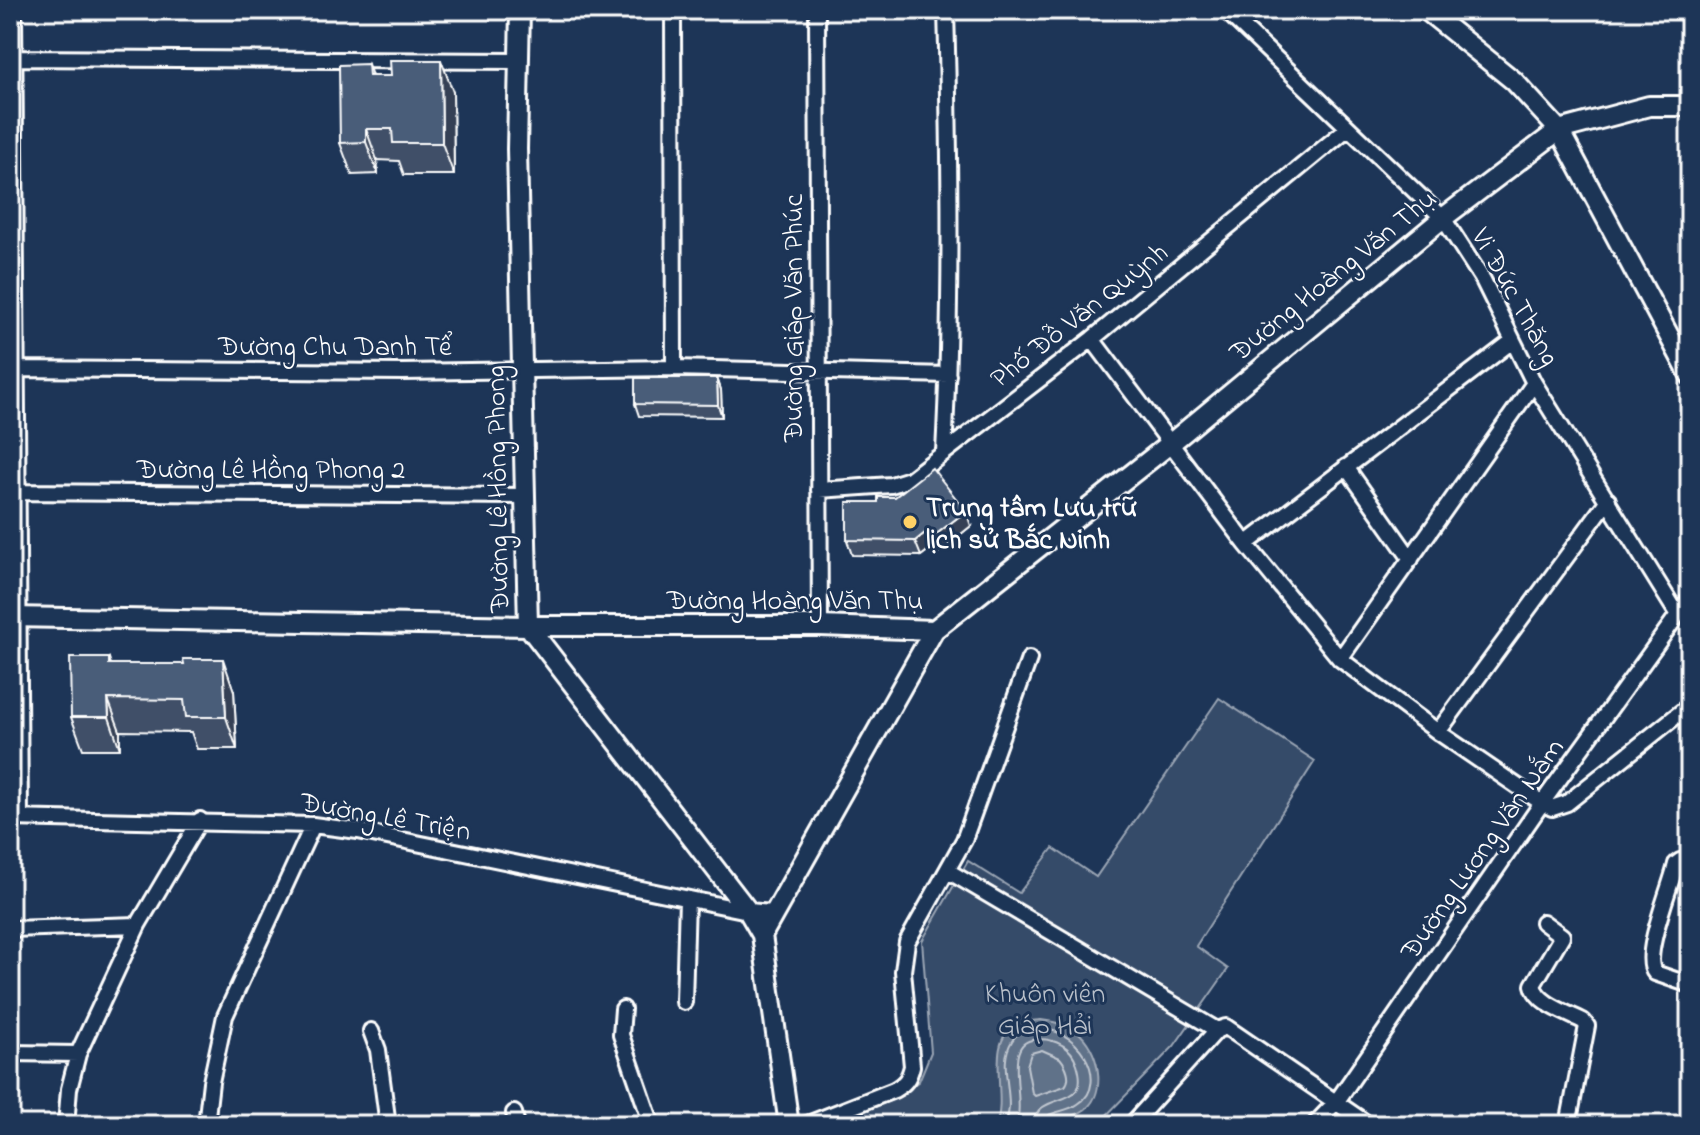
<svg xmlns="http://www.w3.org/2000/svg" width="1700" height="1135" viewBox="0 0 1700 1135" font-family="'Indie Flower',sans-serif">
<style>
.green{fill:#364b69;stroke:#9aa5b4;stroke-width:2}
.water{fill:#617289;stroke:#a0aab8;stroke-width:2}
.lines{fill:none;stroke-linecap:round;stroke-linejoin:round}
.shore{stroke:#c0c7d0;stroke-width:2}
.street-casing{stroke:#fff;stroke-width:20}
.secondary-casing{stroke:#fff;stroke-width:24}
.street{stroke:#1d3557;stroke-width:14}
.secondary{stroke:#1d3557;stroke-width:18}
.wall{fill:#405068;stroke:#fff;stroke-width:2}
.shaded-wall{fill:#344155;stroke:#fff;stroke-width:2}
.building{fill:#4a5d79;stroke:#fff;stroke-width:2}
.poi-dot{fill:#ffd166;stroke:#1d3557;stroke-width:3}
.labels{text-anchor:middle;stroke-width:6;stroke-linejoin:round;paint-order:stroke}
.street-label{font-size:28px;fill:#fff;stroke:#1d3557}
.poi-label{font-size:28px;font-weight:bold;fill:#fff;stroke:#1d3557;text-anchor:start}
.park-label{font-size:28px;fill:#b9c0ca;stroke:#1d3557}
</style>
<rect width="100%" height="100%" fill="#1d3557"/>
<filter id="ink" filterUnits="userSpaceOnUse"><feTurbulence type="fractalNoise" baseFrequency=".0125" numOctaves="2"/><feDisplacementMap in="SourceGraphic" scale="16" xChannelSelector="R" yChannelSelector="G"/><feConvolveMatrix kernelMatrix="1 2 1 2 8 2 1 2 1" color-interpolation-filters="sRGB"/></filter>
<g filter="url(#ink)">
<path class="green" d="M1219,698l96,63 -119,185 32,23 -54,77 -77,79h-266l61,-25 27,-19 12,-29 -9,-111 46,-80 51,32 34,-45 43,29z"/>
<path class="water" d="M1041,1020c14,2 30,5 40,15 19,19 27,62 0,77 -26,14 -56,13 -85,13 12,-28 -12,-84 20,-100 7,-4 18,-4 25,-5z"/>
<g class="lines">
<path class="shore" d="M1042,1050l18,8c6,7 12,20 5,28l-30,10 -3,-3 -5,-27 4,-13z
M1005,1125c12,-28 -9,-59 7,-84 5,-9 11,-10 20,-11 45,-9 80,53 46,74 -8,6 -20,7 -29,11l-5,10
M1016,1125c10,-25 -13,-80 16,-85 11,-2 20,-1 30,5 8,4 12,10 15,19 16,50 -41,23 -43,61"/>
<defs>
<path id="street" d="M14,10l6,808
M673,10l1,358
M817,10l3,616
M1225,10l218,208 40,62 51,103 144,232
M10,58l509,3
M1092,339l154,205 94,115 98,73 104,71 10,5 15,-5 123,-98
M10,369l393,3 271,-4 274,7
M944,452c8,-147 6,-295 2,-442
M1346,467l65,92
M819,490l72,-5 19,-6 182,-140 256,-211
M17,492l508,4
M1246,544l265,-202
M1340,659l194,-276
M1438,732l170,-232
M10,818l303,7 45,6 390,80 25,2
M1690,860l-10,1 -4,3c-5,23 -35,93 -21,109l35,12
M948,871l269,159
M1543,922l19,14 -29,49c4,19 35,28 50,36l4,5 -19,99
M10,929l128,-4
M684,1002l3,-103
M623,1009l-2,26 31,90
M371,1031l7,19 10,75
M10,1053l68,1
M514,1113l3,12
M66,1125l3,-36 9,-35 60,-129 62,-105
M206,1125l5,-43 14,-66 88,-191
M805,1125l89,-35c11,-6 15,-11 18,-24l-9,-95 4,-29 57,-102 65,-181
M1131,1125l86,-95 9,-3 143,98
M1314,1125l23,-24 205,-298 148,-205"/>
<path id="secondary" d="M520,10l-3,139 11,477 220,285 14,24 27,190
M1426,10l88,71 45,49 131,245
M10,617l518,9h292l114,4 237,-187 272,-225 116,-88 90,-24h41
M762,935l172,-305"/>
</defs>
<use href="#street" class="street-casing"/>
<use href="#secondary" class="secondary-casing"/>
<use href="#street" class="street"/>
<use href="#secondary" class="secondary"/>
</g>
<path class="wall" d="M368,64l4,12 81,16 1,83h-50l-5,-14 -22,-1 1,14 -26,1 -12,-32z
M717,378l4,12 1,27 -83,-1 -4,-12z
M971,526l-36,29 -5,-6 -9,7 -69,-1 -5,-15z
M109,658l2,6 123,27 3,58h-40l-6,-17 -71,-1v18h-37l-12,-32z"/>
<path class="shaded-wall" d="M441,60l12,32 1,83 -12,-32z
M366,129l11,31 1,14 -12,-32z
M717,378l4,12 1,27 -4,-12z
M966,511l5,15 -36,29 -5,-16z
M925,533l5,16 -9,7 -6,-15z
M223,659l11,32 3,58 -11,-32z
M108,699l12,32v18l-11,-32z"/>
<path class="building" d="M390,60h51l1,83h-49l-1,-14h-26v13l-26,1 -1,-78 29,-1 1,12h22z
M635,378h82l1,27 -83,-1z
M932,468l34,43 -36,28 -5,-6 -10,8 -68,-1v-38h31v-5h17z
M70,658h39v6h75l-1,-5h40l3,58h-40l-2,-17 -76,-1 1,18h-38z"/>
</g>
<circle class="poi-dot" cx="910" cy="522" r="8"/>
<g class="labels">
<g class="street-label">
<text transform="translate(1332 274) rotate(-39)" y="10">Đường Hoàng Văn Thụ</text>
<text transform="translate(1517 296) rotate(61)" y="10">Vi Đức Thăng</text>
<text transform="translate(1078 314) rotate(-38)" y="10">Phố Đỗ Văn Quỳnh</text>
<text transform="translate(792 318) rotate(-90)" y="10">Đường Giáp Văn Phúc</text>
<text x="335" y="355">Đường Chu Danh Tể</text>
<text x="271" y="478">Đường Lê Hồng Phong 2</text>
<text transform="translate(496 489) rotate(-91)" y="10">Đường Lê Hồng Phong</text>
<text x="795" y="609">Đường Hoàng Văn Thụ</text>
<text transform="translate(386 815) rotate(10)" y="10">Đường Lê Triện</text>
<text transform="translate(1481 848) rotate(-55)" y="10">Đường Lương Văn Nắm</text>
</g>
<g class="poi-label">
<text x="926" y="516">Trung tâm Lưu trữ<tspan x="926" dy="32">lịch sử Bắc Ninh</tspan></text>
</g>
<g class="park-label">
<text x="1045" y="1002">Khuôn viên<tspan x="1045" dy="32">Giáp Hải</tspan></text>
</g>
</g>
<rect width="1700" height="1135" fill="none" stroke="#1d3557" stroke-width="40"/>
<rect x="20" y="20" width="1660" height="1095" fill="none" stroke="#fff" stroke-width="3" filter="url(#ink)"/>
</svg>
